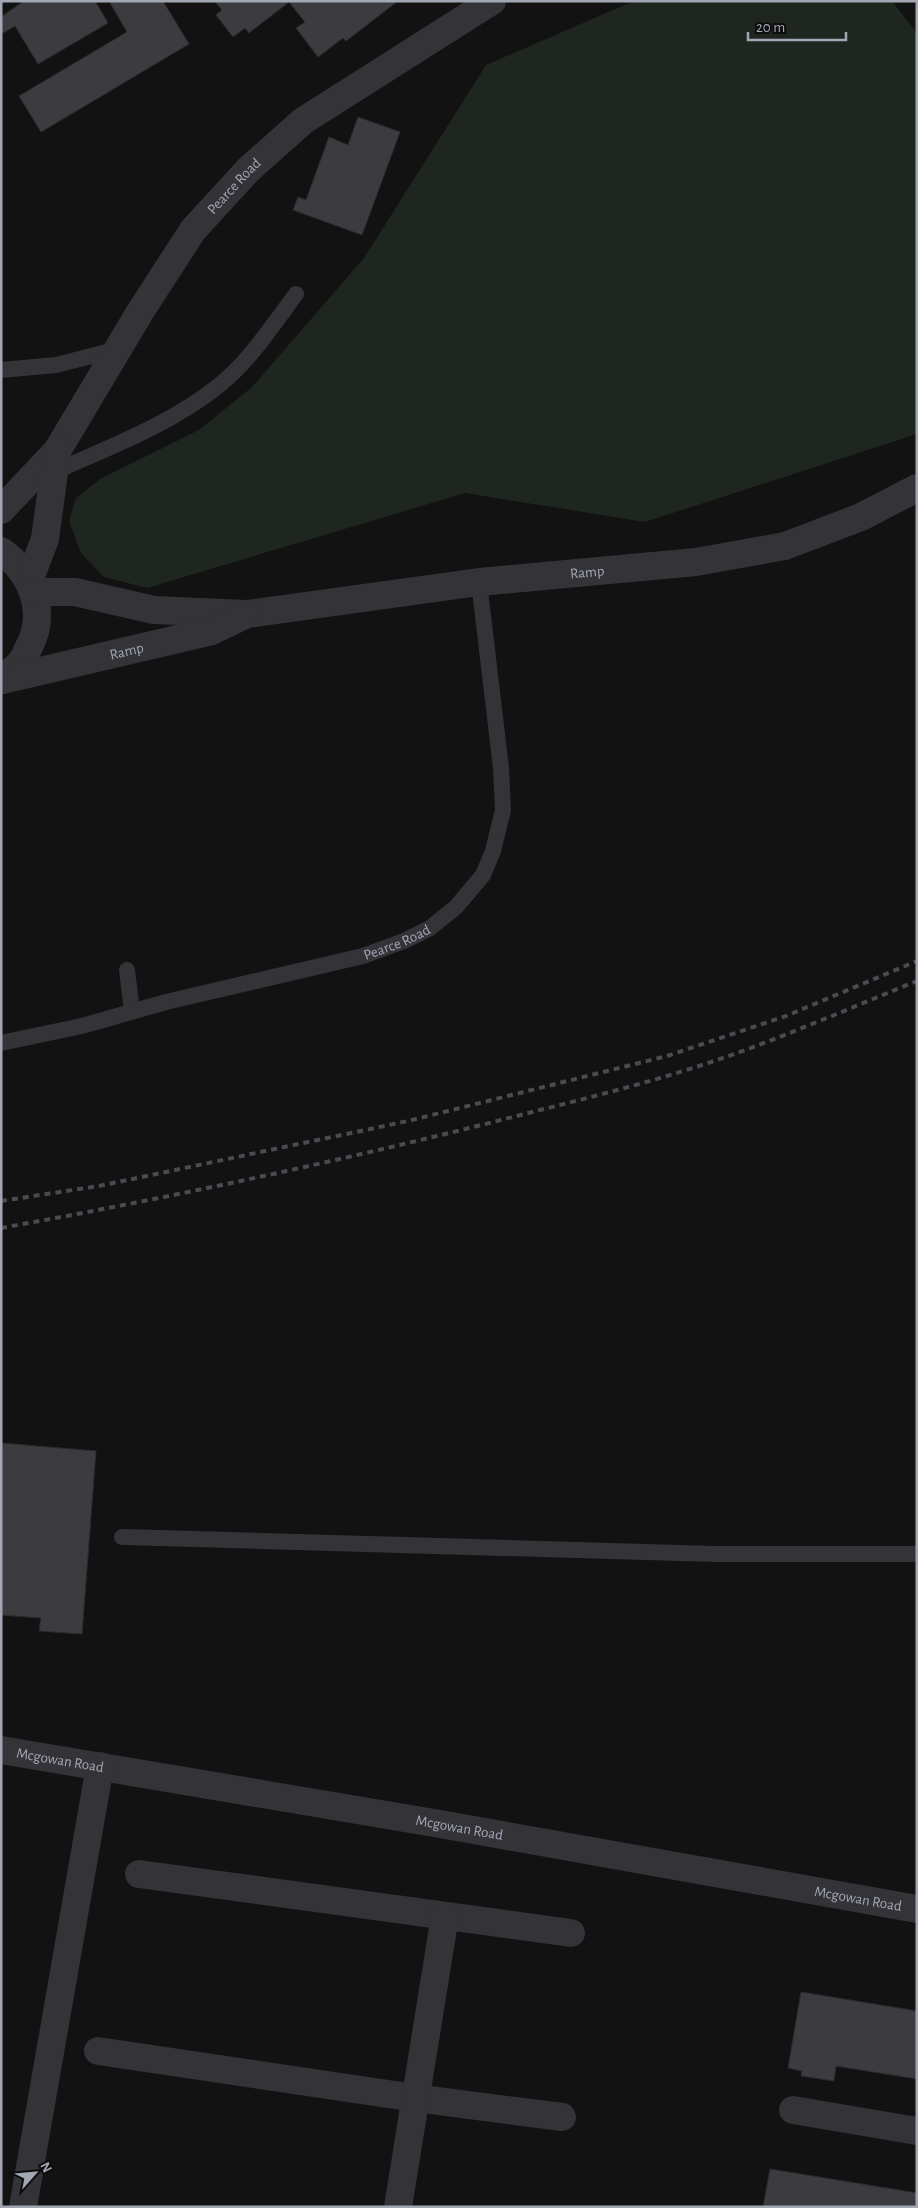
<svg xmlns="http://www.w3.org/2000/svg" width="918" height="2208" viewBox="0 0 918 2208" font-family="'Alegreya Sans',sans-serif">
<style>
.green{fill:#1e261f}
.building{fill:#3c3c40;stroke:#2c2c2f}
.lines{fill:none;stroke-linecap:round;stroke-linejoin:round}
.service{stroke:#333338;stroke-width:16}
.minor{stroke:#333338;stroke-width:28}
.rail{stroke:#4a4b51;stroke-width:4;stroke-dasharray:6 5;stroke-linecap:butt}
.labels{text-anchor:middle;stroke-width:4;stroke-linejoin:round;paint-order:stroke}
.street-label{font-size:15px;fill:#a3a7b4;stroke:#0d0d0e}
</style>
<rect width="100%" height="100%" fill="#121213"/>
<path class="green" d="M634,1h258l25,32v401l-272,88 -180,-29 -318,95 -43,-11 -23,-24 -12,-32 7,-23 24,-19 99,-49 53,-43 112,-129 122,-193z"/>
<path class="building" d="M24,1h71l13,22 -70,41 -23,-38 -14,8v-17z
M109,1h54l26,43 -148,88 -22,-36 108,-64z
M219,1h179l-52,40 -3,-3 -25,19 -22,-29 9,-6 -16,-20 -40,31 -4,-5 -12,9 -17,-22 6,-5 -6,-7z
M358,117l42,15 -38,103 -69,-25 5,-13 8,3 23,-63 19,8z
M1,1443l95,8 -14,183 -43,-3 2,-13 -40,-3z
M801,1992l116,19v68l-81,-13 -2,15 -33,-5 1,-5 -14,-3z
M770,2169l147,24v14h-154z"/>
<g class="lines">
<g class="service">
<path d="M1,370l55,-5 63,-16"/>
<path d="M54,472c55,-25 115,-47 163,-85 32,-25 55,-61 79,-93"/>
<path d="M127,970l5,41"/>
<path id="s1" d="M1,1043l81,-17 84,-24 197,-46 41,-15 26,-13 26,-21 27,-32 10,-24 10,-41 -2,-42 -22,-186"/>
<path d="M122,1537l593,17h202"/>
</g>
<g class="minor">
<path id="s2" d="M1,510l56,-59 83,-139 53,-82 55,-60 55,-49 189,-120"/>
<path d="M1,551c30,21 46,59 29,94 -3,5 -5,12 -9,17 -5,6 -13,12 -20,18"/>
<path d="M29,581l16,-42 12,-88"/>
<path id="s3" d="M33,592h42l79,18 93,4 232,-32 217,-20 89,-16 76,-29 56,-29"/>
<path id="s4" d="M2,680l210,-49 33,-16"/>
<path id="s5" d="M1,1750l439,74 477,85"/>
<path d="M139,1874l432,59"/>
<path d="M98,2051l317,47 147,19"/>
<path d="M793,2110l124,21"/>
<path d="M23,2207l77,-441"/>
<path d="M398,2207l47,-291"/>
</g>
<path class="rail" d="M1,1201l98,-15 309,-65 259,-65 119,-40 131,-55
M1,1228c168,-30 335,-66 500,-108 66,-17 133,-33 198,-54 74,-24 146,-56 218,-85"/>
</g>
<g class="labels">
<g class="street-label">
<text dy="5" stroke="none"><textPath href="#s2" startOffset="401">Pearce Road</textPath></text>
<text dy="5" stroke="none"><textPath href="#s3" startOffset="559">Ramp</textPath></text>
<text dy="5" stroke="none"><textPath href="#s4" startOffset="128">Ramp</textPath></text>
<text dy="5" stroke="none"><textPath href="#s1" startOffset="409">Pearce Road</textPath></text>
<text dy="5" stroke="none"><textPath href="#s5" startOffset="60">Mcgowan Road</textPath></text>
<text dy="5" stroke="none"><textPath href="#s5" startOffset="465">Mcgowan Road</textPath></text>
<text dy="5" stroke="none"><textPath href="#s5" startOffset="870">Mcgowan Road</textPath></text>
</g>
</g>
<rect width="918" height="2208" fill="none" stroke="#a3a7b4" stroke-width="5"/>
<g transform="translate(35 2173) rotate(63)" stroke="#0d0d0e" stroke-width="4" paint-order="stroke">
<path d="M0-4L9 19L0 12L-9 19Z" fill="#a3a7b4"/>
<text y="-8" font-size="14" font-weight="bold" text-anchor="middle" fill="#a3a7b4">N</text>
</g>
<path d="M748 32v8h98v-8" fill="none" stroke="#a3a7b4" stroke-width="2.5"/>
<text x="756" y="32" font-size="15" fill="#a3a7b4" stroke="#0d0d0e" stroke-width="4" paint-order="stroke">20 m</text>
</svg>
